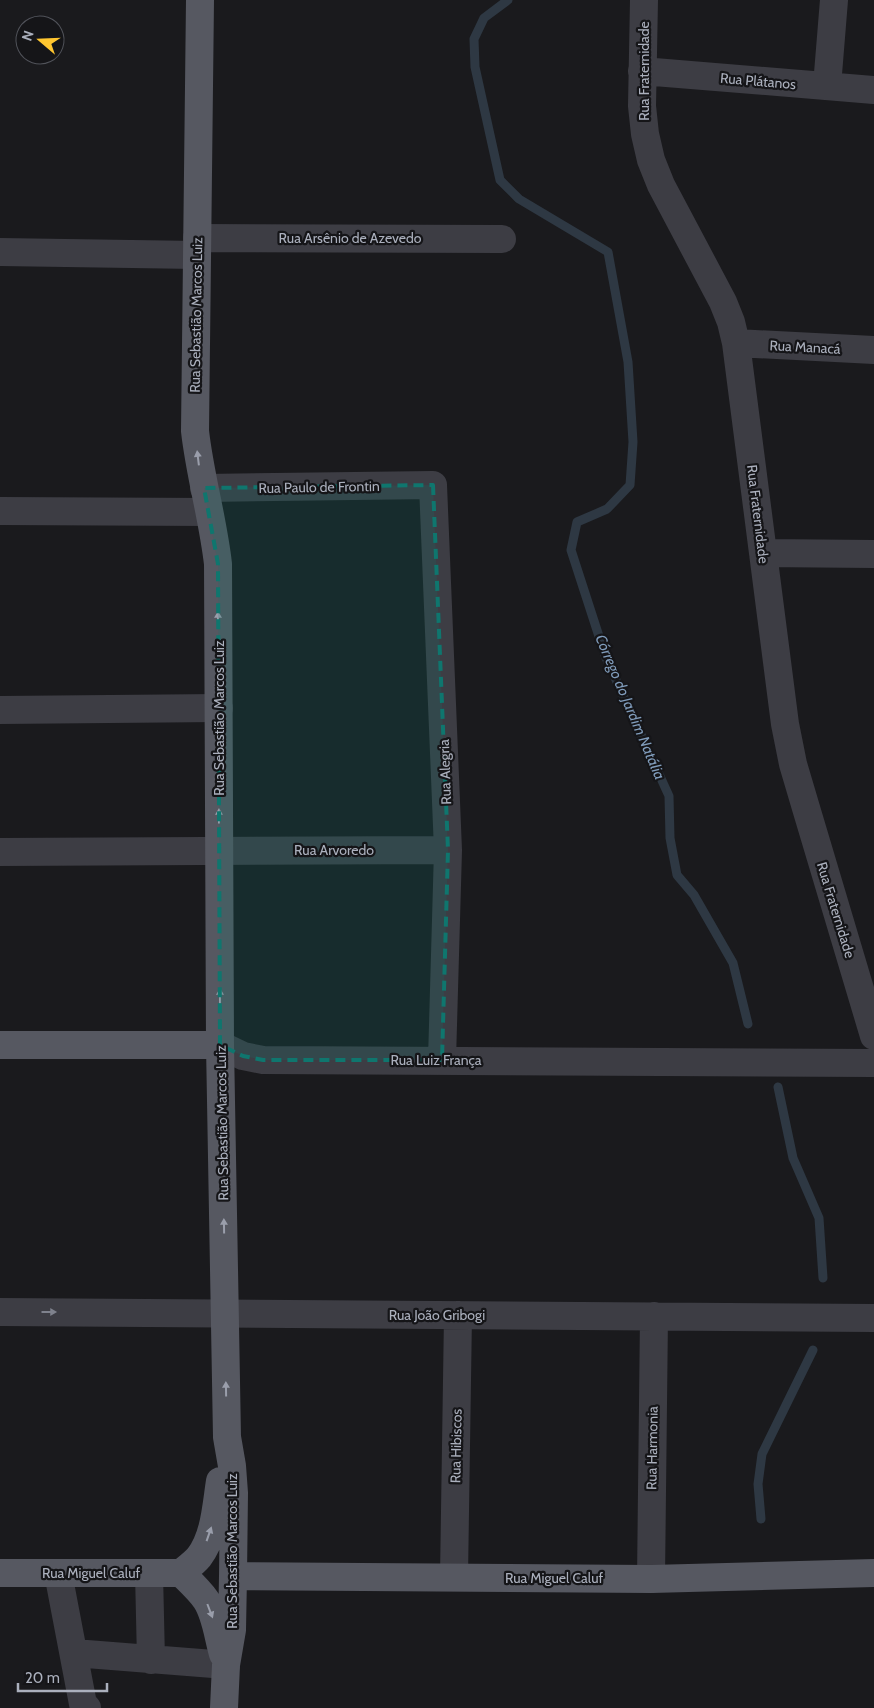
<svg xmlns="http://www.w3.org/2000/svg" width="874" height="1708" viewBox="0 0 874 1708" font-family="Cabin,sans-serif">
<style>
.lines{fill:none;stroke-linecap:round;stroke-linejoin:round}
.stream{stroke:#2e3843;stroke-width:9}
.minor{stroke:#3d3d44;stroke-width:28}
.major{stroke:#565861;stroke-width:28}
.oneway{fill:#9a9eab}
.oneway2{fill:#7f828d}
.marked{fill:#0f766e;fill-opacity:0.2;stroke:#0f766e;stroke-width:4;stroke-dasharray:10 6;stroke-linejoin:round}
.labels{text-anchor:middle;stroke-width:4.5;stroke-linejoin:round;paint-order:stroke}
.street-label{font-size:14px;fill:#abb0bd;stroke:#151518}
.water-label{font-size:15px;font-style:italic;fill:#809cbb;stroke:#151518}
</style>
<rect width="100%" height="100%" fill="#1a1a1d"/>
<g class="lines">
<path class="stream" d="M508,0l-24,18 -10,21 1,28 25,113 19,19 89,53 20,110 5,80 -3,43 -23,24 -30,13 -6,28 35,108 63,138 1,42 7,37 17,20 39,68 15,61
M778,1087l15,71 26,60 4,60
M761,1519l-3,-35 4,-30 51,-104"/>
<path class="minor" d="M644,0l-2,106 3,28 6,26 10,25 62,117 8,20 5,21 49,381 8,40 13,44 68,228
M642,71l232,19
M827,86l7,-86
M197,238l305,1
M0,252l197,3
M736,343l138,7
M204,488l229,-3 15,365 -6,210
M0,511l209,1
M763,553l111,1
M0,710l219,-2
M0,852l448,-2
M220,1045l23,11 20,4 611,3
M0,1312l874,6
M58,1573l25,131 4,4
M149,1573l2,87
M454,1577l4,-262
M651,1579l3,-263
M74,1653l152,12"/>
<path class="major" d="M200,0l-5,431c5,45 18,88 23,133l2,481 7,392 5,29 2,27 -1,83 -1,54 -6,35 -2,43
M0,1045h220
M0,1573h181
M181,1573c6,-5 13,-10 18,-16 16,-21 17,-51 21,-76
M181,1573c9,9 18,17 25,27 10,15 12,37 17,54
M233,1576l418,3 223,-6"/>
</g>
<defs><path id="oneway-solid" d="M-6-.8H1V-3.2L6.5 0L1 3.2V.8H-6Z" transform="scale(1.25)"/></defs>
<g class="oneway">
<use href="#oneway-solid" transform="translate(198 458) rotate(-97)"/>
<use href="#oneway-solid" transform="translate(218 619) rotate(-90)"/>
<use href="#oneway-solid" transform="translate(219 816) rotate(-90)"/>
<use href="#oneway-solid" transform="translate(220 996) rotate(-90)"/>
<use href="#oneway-solid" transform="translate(224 1226) rotate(-91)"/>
<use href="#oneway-solid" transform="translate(226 1389) rotate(-91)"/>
<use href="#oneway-solid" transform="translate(209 1534) rotate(-71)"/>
<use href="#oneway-solid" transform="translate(210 1611) rotate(69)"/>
</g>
<use class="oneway2" href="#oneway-solid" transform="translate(49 1312)"/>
<path class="marked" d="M433,485l15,365 -6,210h-179l-20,-4 -23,-11 -2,-481 -14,-76z"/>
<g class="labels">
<g class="street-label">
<text transform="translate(644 71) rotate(-90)" y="5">Rua Fraternidade</text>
<text transform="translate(758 81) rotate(5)" y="5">Rua Plátanos</text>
<text x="350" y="243">Rua Arsênio de Azevedo</text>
<text transform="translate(196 315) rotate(-89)" y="5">Rua Sebastião Marcos Luiz</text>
<text transform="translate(805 347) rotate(3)" y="5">Rua Manacá</text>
<text transform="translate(319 487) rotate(-1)" y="5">Rua Paulo de Frontin</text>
<text transform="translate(758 514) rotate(83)" y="5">Rua Fraternidade</text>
<text transform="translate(219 718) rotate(-90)" y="5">Rua Sebastião Marcos Luiz</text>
<text transform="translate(445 772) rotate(-92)" y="5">Rua Alegria</text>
<text x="334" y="855">Rua Arvoredo</text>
<text transform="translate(836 910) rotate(73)" y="5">Rua Fraternidade</text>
<text x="436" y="1065">Rua Luiz França</text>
<text transform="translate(222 1123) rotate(-91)" y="5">Rua Sebastião Marcos Luiz</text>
<text x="437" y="1320">Rua João Gribogi</text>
<text transform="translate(456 1446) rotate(-89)" y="5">Rua Hibiscos</text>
<text transform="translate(652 1448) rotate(-89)" y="5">Rua Harmonia</text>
<text transform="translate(232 1551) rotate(-90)" y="5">Rua Sebastião Marcos Luiz</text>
<text x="91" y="1578">Rua Miguel Caluf</text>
<text x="554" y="1583">Rua Miguel Caluf</text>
</g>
<g class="water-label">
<text transform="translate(630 707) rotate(67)" y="5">Córrego do Jardim Natália</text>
</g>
</g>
<g transform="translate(40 40) rotate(289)"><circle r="24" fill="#151518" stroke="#51535a"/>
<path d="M0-4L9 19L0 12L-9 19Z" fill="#ffc630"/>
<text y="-8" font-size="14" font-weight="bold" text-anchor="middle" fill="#abb0bd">N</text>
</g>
<path d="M18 1683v8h89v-8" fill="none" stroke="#abb0bd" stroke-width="2.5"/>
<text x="25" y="1683" font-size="15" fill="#abb0bd" stroke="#151518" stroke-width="4" paint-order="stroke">20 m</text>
</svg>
